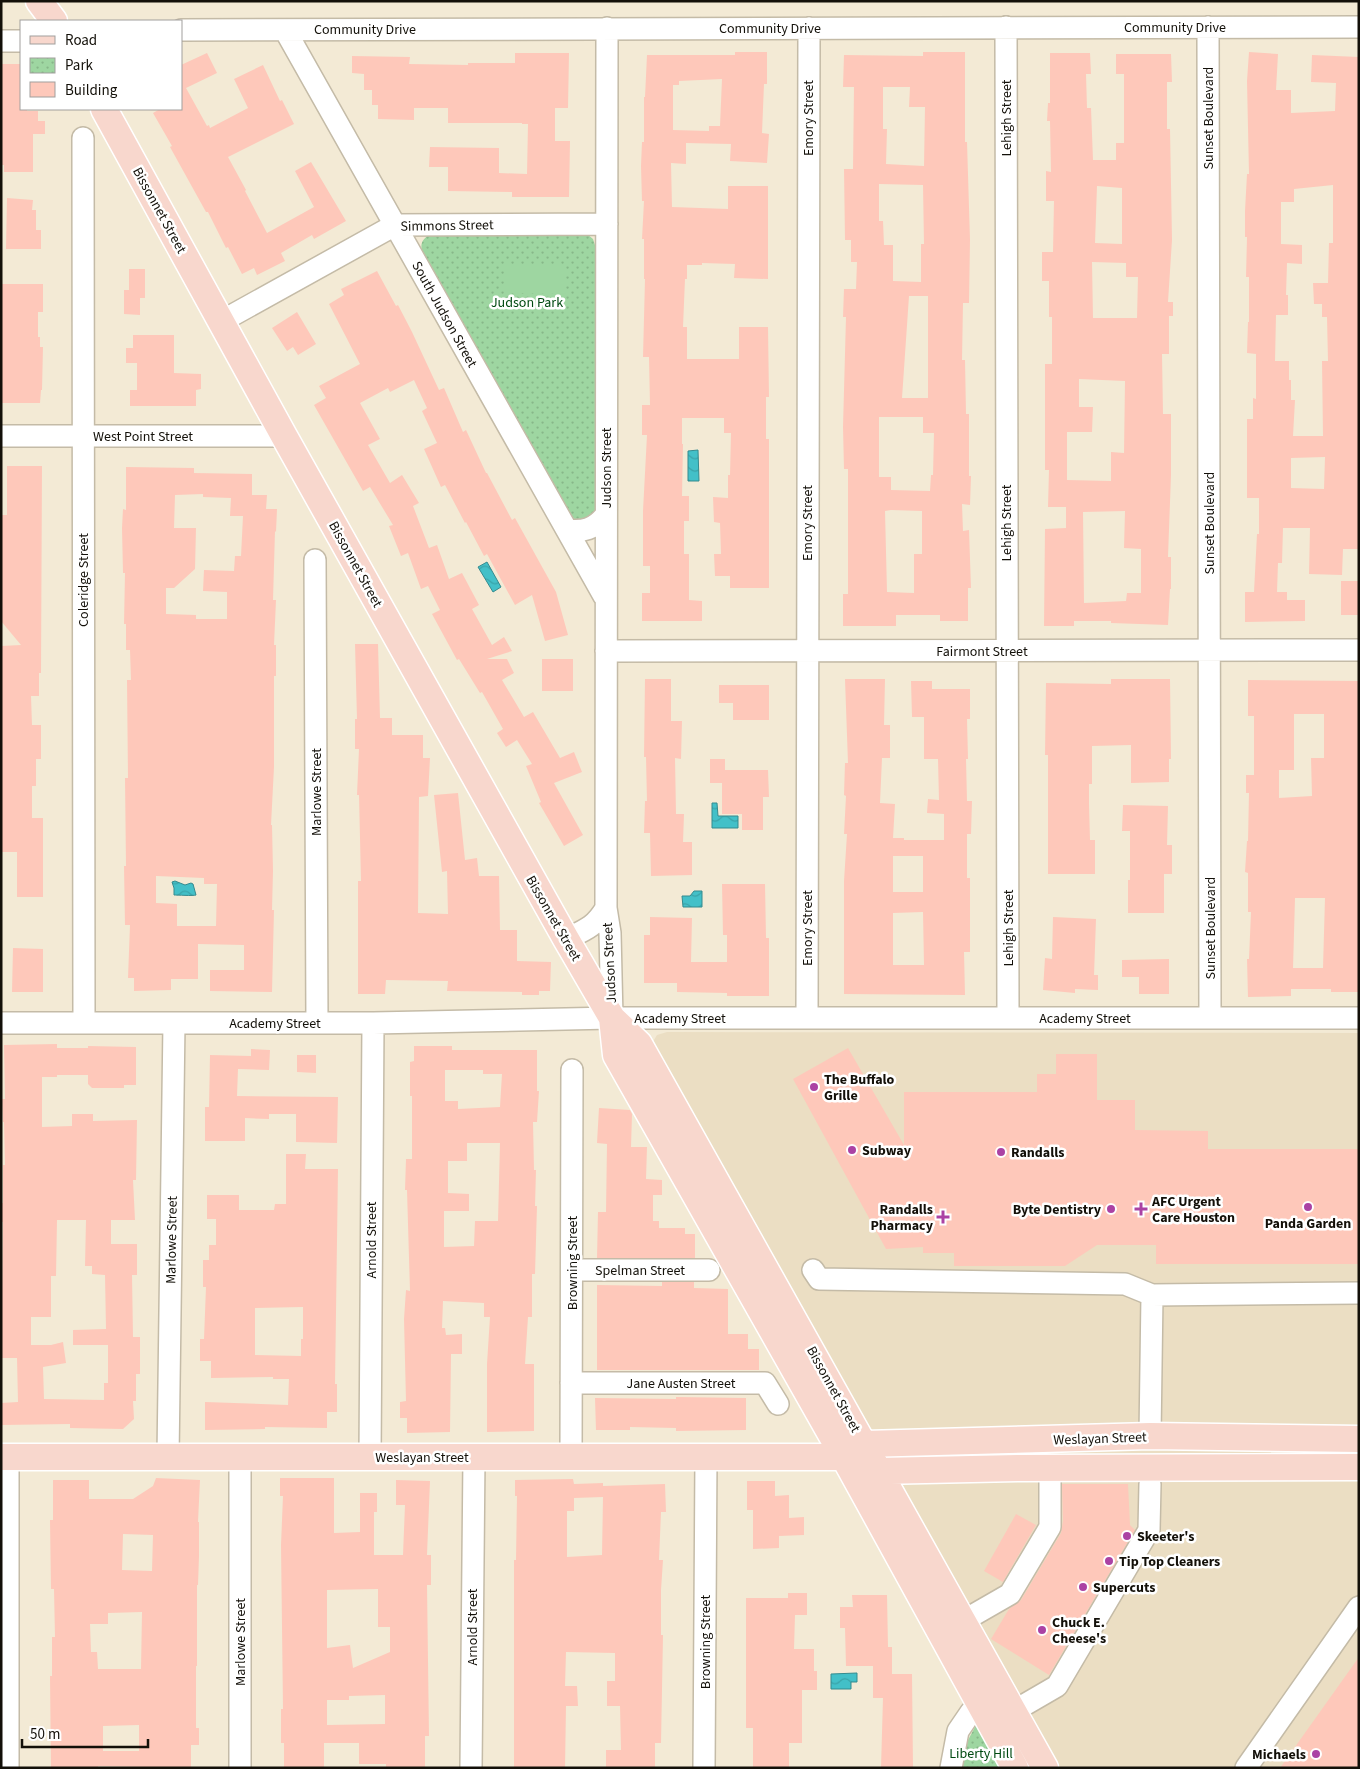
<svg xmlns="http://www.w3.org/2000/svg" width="1360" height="1769" viewBox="0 0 1360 1769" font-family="'Source Sans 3',sans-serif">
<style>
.built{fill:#ebdec3}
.park{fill:url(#park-dots)}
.garden{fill:#9ed6a1}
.water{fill:url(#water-waves);stroke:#358b8f}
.building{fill:#fec8ba;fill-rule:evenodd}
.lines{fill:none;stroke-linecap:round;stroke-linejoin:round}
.minor-casing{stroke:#c4bba7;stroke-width:24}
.major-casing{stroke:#fff;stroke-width:29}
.minor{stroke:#fff;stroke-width:21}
.major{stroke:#f8d7cd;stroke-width:26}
.poi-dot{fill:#ab42a4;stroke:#fff;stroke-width:2}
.labels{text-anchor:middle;stroke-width:5;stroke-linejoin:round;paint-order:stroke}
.street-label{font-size:14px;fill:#131009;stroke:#fff}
.park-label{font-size:14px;fill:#004a11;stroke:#fff}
.poi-label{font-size:14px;font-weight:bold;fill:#131009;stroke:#fff;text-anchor:start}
</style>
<defs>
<pattern id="park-dots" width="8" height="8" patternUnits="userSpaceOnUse" patternTransform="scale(1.25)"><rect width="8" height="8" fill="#9ed6a1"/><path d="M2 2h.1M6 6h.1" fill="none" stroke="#87b789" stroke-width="1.8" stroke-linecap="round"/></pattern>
<pattern id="water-waves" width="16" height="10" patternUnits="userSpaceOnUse" patternTransform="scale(1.25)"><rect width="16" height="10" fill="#43c0c8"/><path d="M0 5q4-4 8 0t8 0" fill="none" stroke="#3aa4aa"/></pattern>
</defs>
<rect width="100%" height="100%" fill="#f3ead5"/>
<path class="built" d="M667,1032l692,1v735h-301l-405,-720 1,-8 3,-5z"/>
<path class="park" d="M431,234h156l6,5 2,6v268l-2,5 -15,4 -8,-7 -148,-264c-2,-8 1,-13 9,-17z
M976,1725h5l26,43h-45l5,-26z"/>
<path class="garden" d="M506,266h60v28l-60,-1z"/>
<path class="water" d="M698,450l1,31h-11v-30z
M487,562l14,25 -8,5 -15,-25z
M712,803h5l1,13h20v12h-26z
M175,881l10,4 6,-2 2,1 3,11c-2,1 -20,0 -22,0v-7l-2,-6z
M694,891h8v16h-19l-1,-11h8z
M857,1673v9h-6v7h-20v-15z"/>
<path class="building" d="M735,52h32v32h-3l-2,49 7,1 -2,29 -37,-2 1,-17 -45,-1v21l-15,-1 1,44 56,2v-23h40v93l-34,-1 1,-14 -33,-1v2h-15v14h-2l-2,48h4v32h52v-32h29l1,70h-3v42h3v149h-39v-12h-15l-1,-22h7l-1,-31 -6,-1 -1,-25 15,1v-23h2l1,-42h-7v-15h-42v26h1l-1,52h7v25h-5v33h5v46l13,1v20h-60v-28h8v-27h-7v-55l4,-76h-5v-30h8l-1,-48h-6l2,-78h-1v-40h-2l2,-38h-2l-1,-35 1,-24h2v-45h1l2,-42h88zM722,79l-2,47h-11v5l-36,-1v-45h6v-4z
M923,52h42v90h2l3,98 -1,63h-6l-1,57h3l1,54h3v62h2l-1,29 -8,-1 1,27 6,-1 2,58h-3v33h-28v-6h-44v11h-53v-32h5v-125h-4l-1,-42 3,-110h-3l1,-28h12l1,-27h-6v-22h-6l-1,-71h9l1,-82h-11l1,-32 79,1zM883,87h27l-1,20h16l-1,59 -38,-2 1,-35h-4zM879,184l44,1 1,59h-3v38l-28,-1v-36h-9l-1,-24h-4zM909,296h19v102h-26zM879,417h44v16h11l-1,42h-2l-1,16 -39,-1v-13h-12zM891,510l31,1v43h-8v39l-27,-1 -2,-81z
M1249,52l29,2 -2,36h15v23l44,-2 1,-28 -25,-1 1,-27 47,2v492h-16l-1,26 -33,-1 1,-46h-27l-1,35h-4l-1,29h10v8h18v21l-60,1v-30h9l3,-58h2v-36h-12v-79h6v-21l3,1v-45l-9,-1 1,-31h1v-45h-3l1,-40h-2v-26l2,-37h2l-2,-93zM1333,185v58h-4l-1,40h-15l1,21h8v13h5l1,44h-6l1,75h-30l2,-36h-4v-20h-2v-19h-14l1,-46h12v-20h-2l1,-32 15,1v-19l-21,-1v-42h13v-13zM1325,457l-1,32 -33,-1v-30z
M207,53l10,20 -31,15 21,38 2,-1 1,3 38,-20 -14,-29 29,-14 17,36 2,-1 12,24 -66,33 18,33 -1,1 22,42 47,-26 -19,-36 16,-9 35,59 -32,18 -2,-4 -31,18 4,8 -28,14 -3,-7 -12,6 -14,-27 -2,1 -18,-36h-2l-36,-65 2,-1 -19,-33 7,-4h21v-44z
M515,53h54l-1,55h-13v33h15l-1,56h-57v-5l-64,-1v-24h-19l1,-20 69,1v25l28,1 1,-50h-6v-1h-74v-15h-34v12l-36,-1v-14h-6v-15h-8v-16l-12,-1v-17l58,1 -1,7 59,1v-2h47z
M1050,53h40l1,21h-5l1,34h4l2,52h23v-17h8v-69h-8v-20h55l1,28h-5v47h3l2,111 -4,62h5v14h-4v38h-7l1,60h8v61l-3,82h3v32h-1l-2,36 -57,-2v-2h-37v5h-30l1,-97 21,-1v-21h-18l1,-37h-4v-106h7v-47h-3v-36h-7v-29h11l1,-51h-8v-30l5,1 -1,-51h-3l1,-18h2zM1097,186l25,2v56l-27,-1zM1092,262l34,1v14h12l-1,41h-44zM1079,379l46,2 -1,72 -13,-1v29l-44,-1v-48h25l1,-25h-14zM1125,511l-1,37 17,1v44h-14l-1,8 -42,2 -1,-91z
M1,64h20v45h6v2h11v10h7v13h-12v38h-29v-7h-3z
M7,198l26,2 -1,10h4v20h5v19h-35z
M129,269h16v29h-5v17l-16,-1v-24h5z
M377,271l19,35 2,-1 14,27 27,58 5,-2 19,44 3,-2 20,43h1l25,47 3,-2 41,74 12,43 -23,6 -13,-46 -17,10 -28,-51 -3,2 -18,-34 -1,1 -20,-38 -4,2 -17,-38 13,-6 -15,-32 5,-3 -13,-28 -24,12 -2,-4 -28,15 20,36 -12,6 22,38 12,-8 17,28 -6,3 16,42 8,-3 12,34 13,-6 17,32 -7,4 20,36 12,-8 8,14 -25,8h20l7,14 -12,7 22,37 9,-5 27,46 14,-6 8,20 -28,11 29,52 -19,11 -25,-43 2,-1 -15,-36 6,-2 -15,-24 -11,7 -9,-14 6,-4 -21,-37 -2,1 -21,-34 -2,1 -25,-46 8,-4 -12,-24 -7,3 -13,-36 -7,3 -12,-30 4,-1 -23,-38 -7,4 -49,-86 12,-7 -7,-12 41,-22 -31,-60 15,-9 -3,-6z
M1,284h42v28h-5v25h2v10h3l-1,43h-1l-1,13h-38z
M297,312l19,32 -18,11 -5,-8 -6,4 -15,-23z
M133,335h41v38l27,1v15l-5,1v16h-66v-16h7v-27h-11v-15h7z
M7,466h35l-1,207h-2v23h-8l1,29h9v34h-5v27h-4v32h11v79h-26v-45h-16v-206l20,-1 -20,-24v-106h6z
M126,467l68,1v5l58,1v21h15l-1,14h11l-1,23 -1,-1 -2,69h3l-2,45h2v31h-2v91l-3,58h1l1,46 -1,39h2l-2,82 -62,-1v-21h34v-25l-46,-1v35h-27v11l-37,1v-13h-6l2,-53h-5l-1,-59h2l-1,-88h3l-1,-98h4l-1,-30h-4v-26h-2l1,-51h-2l-1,-45 1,-19 3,1zM203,494v3l28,1 -1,18h13l-2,40h-6l-1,15 -30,-1 -1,21 24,1v27h-31v-4l-30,-1v-26h8l21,-19 1,-41h-22l1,-33zM156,876l48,2v6h13l-1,42h-39v-22l-21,-1z
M1341,581h18v34h-18z
M355,644h23l2,74h12v17h31v23h7l-2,38 -9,1 -1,116 30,1 -1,-43 -5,1 -8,-77 24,-2 7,67 12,-2 2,18h20l1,54h17v31l34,1 -1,29h-11v4h-17v-3l-75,-1 1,-10 -62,-1 -1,14h-27v-113h3l-2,-86h-2l2,-46h-4v-30h2z
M542,659h31v32h-31z
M645,679h26v42h11l-1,38 -6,-1 1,56h8l-1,28h9v33l-41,1 -1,-43h-6l1,-32h2l-1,-44h-2z
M845,679h40l-1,46h6v33h-8l-2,45 15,1 -2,34h11v2h40v-26l-17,-1 1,-14 11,1 -1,-41h-14v-42h-12l-1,-36h21v8h38v30h-3l1,40h-2l1,42h5l-1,33h-4v44h3v74h-6l1,43 -121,-1v-113l3,-47h-3l2,-38 -2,-1 1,-32h3zM893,856h30v36h-30zM923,912l1,53h-31v-52z
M1111,679h59l1,80h-2v23l-38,1v-38l-39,1v38h-3v20l1,36h5v34h-47v-119h-3l1,-72 65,1z
M1248,680l111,1v311h-28v-3h-40v7l-43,1 -1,-38h2l2,-47h-3v-39l-3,-1 2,-31h1l1,-48h-3v-18h8v-59h-6zM1294,714h30v44h-13l1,38 -33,2v-28h15zM1295,898h30l-2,70h-30z
M719,685h50v35h-36v-17h-14z
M710,759h15v11h43l1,27h-6v33h-21v-16h-20v-31h-12z
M1123,805l45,1 -1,39h5v29h-8v39h-36v-33h2v-49h-8z
M722,884h43l1,54h3v58h-42v-3l-50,-1v-9h-33v-48h6v-18l42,1 -1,44h36v-27h-4z
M1053,917l43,2 -2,56h4v15l-23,-1v4l-32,-3 2,-32 7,1z
M13,948l30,1v43h-31z
M1169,959v35h-30v-17h-17v-17z
M57,1044v4h31v-2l48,1v38h-12v3h-32l-4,-4v-9h-31v2h-15v50l30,-1v-12h21v7l44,-1 -1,60h-3l2,40h-24v24h26v31h-5l1,62h7v37h-4v27h-3l1,18 -11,10 -53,-1v-4l-69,1v-22l17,-1 -1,-44h-16l2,-136h-2v-19h2v-38h2l-1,-43h-1l-1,-23h3l-1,-54zM57,1220h29l-1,46h7v8l13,1 1,54 -33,1v15h35v38h-4v17l-60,-1 -1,-32 23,-4 -3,-21 -12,3h-20v-28h20v-41h5z
M414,1046h38v4h85v41h2l-2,31h-4l1,48h2l-1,36h2l-2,68h-3v43h-4l-3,47h9v67l-47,1v-68l3,-47h-6v-14l-41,-2 -1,27h3l1,7 16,-1v20h-11l-1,78 -43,1v-15h-7v-16l6,-1 -2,-82 2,-29 4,1 -3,-101h-2l1,-31h6v-63h-2v-34l4,-1zM445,1070h38v4h19l-2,33 -42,2v-8h-13zM467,1143h33l-2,78h-23l-1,25 -30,1v-36h25v-17l-21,-1v-32h19z
M848,1048l56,97v-53h133v-18h19v-20h41v46h38v30l73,1v18h151v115h-203v-19h-59l-32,21h-111v-13h-31v-6l-37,2 -93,-170z
M251,1049l19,1 -1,20 -31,-1 -1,27 101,1 -1,46 -41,-1v-28h-27v5l-24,-1v23h-40v-34h4l1,-52 41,1z
M297,1055h19v18l-19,-1z
M599,1108l31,2 2,4 -1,33h16l-1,32 16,1v15h-9v26h6v7h26v6h10v24h-98l1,-46h8l1,-68 -10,-1z
M286,1154h20l-1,15h33l-3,215h2v28h-10v16l-62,-1v2l-60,1v-28l83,3 1,-26h-16v-2l-62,1v-17h-11v-22h4l2,-52h-3v-27h6v-15h7v-26h-9v-24h32v15h35l1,-6h11zM303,1307v32h-2v17l-46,-1v-47z
M662,1282h32v6l34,1v45h20v15h11v21h-162v-85l65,1z
M676,1397l70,1v32l-70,1v-3l-46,-1v3h-34l-1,-32 81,1z
M156,1478l44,2 -2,42h1v34l-1,29h-1v81h-1v62h3v17h-8v23l-93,-2v2h-47l-1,-92h2v-39h3l-1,-48h-3l-1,-69h3v-40h36v19h44l20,-13zM123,1534l30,1 -1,36 -30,-1zM142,1612l-1,57h-43l-1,-17h-6l-1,-28h18v-11zM139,1725v26h-36v-25z
M280,1478h54v55l26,-1v-39h17v19h-3v43h29l2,-50h-9v-25l34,1 -3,74h4v30h-4l2,151h-4v32h-39v-4h-27v-21h-35v25h-40v-25h-3v-34h2l-2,-164 2,-49h-3zM378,1589v38h12v25l-37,16 -3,-23 -23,3v-58zM385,1695v29l-58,1v-25h22v-4z
M573,1479l1,5 29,-1v12v-9l62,-2 1,28h-5l-2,48h4l-2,30v45h2l-2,108h-6v25h-49v-18h15l-1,-44h-13v-25h8v-28l-49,-1 -1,34h12l1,20h-12l-1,62h-51v-208h2l1,-64h-2v-16zM603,1497l-1,58 -35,2v-46h7v-13z
M747,1481h28v15l14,-1v23l15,-1v18l-25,1v12l-26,1v-39h-6z
M1062,1484h66l2,41 5,5 -86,145 -58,-36 18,-30 12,-9 40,-67 2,-12z
M1016,1514l20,11 -33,57 -19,-11z
M788,1593h19v22h-12l-1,34h20v22h3v19h-15v53h-13v25h-36v-40h-7v-130h42z
M852,1595h35l1,52h4v27h20l1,94h-32l2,-70h-10v-32h-27l-1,-38h-5v-21h13z
M1359,1657v111h-79z"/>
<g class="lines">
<defs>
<path id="minor" d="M1006,27l2,991
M1208,27l2,991
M607,28l-1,880 4,25 2,85
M181,30l1178,-3
M285,30l319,566
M1,41h20
M83,138l1,885
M222,321l173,-96 212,-1
M1,436h283
M567,530c17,2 27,-1 38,-14
M315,560l2,463
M606,651l753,-1
M566,939c19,-9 29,-12 40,-31
M807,1018l2,-990
M1,1023h372l239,-5h747
M572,1270h137
M813,1270l6,9 306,5 27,11 207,-2
M571,1383h194l13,21
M1150,1436l2,-141
M168,1457l6,-434
M370,1457l3,-434
M571,1457l1,-387
M963,1621l47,-27 40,-67v-59
M1026,1704l31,-18 92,-156 1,-46
M8,1768v-311
M240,1768v-311
M471,1768l3,-311
M704,1768l2,-311
M951,1768l7,-37 13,-19 22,-14
M1246,1768l113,-161"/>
<path id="major" d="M39,1l15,20
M104,109l180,327 282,503 46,79 27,26 406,724
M612,1018l4,37 228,402 171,311
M853,1451l12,-7 285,-8 209,3
M1,1457h843l35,14 139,-3 341,-1"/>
</defs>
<use href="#minor" class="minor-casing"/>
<use href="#major" class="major-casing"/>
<use href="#minor" class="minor"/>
<use href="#major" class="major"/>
</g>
<g class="poi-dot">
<circle cx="814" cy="1087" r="5"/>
<circle cx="852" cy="1150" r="5"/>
<circle cx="1001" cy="1152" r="5"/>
<circle cx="1308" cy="1207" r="5"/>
<circle cx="1111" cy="1209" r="5"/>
<path d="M1138.5 1201.5h5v5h5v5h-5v5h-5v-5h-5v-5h5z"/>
<path d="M940.5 1209.5h5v5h5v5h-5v5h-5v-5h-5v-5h5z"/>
<circle cx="1127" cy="1536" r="5"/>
<circle cx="1109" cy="1561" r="5"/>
<circle cx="1083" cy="1587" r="5"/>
<circle cx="1042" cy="1630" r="5"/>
<circle cx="1316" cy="1754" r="5"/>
</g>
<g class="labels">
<g class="street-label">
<text x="1175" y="32">Community Drive</text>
<text x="770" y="33">Community Drive</text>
<text x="365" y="34">Community Drive</text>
<text transform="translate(808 118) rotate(-90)" y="5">Emory Street</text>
<text transform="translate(1006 118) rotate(-90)" y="5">Lehigh Street</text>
<text transform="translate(1208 118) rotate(-90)" y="5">Sunset Boulevard</text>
<text transform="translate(160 210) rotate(61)" y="5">Bissonnet Street</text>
<text transform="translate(447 225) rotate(-1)" y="5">Simmons Street</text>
<text transform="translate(445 314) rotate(61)" y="5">South Judson Street</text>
<text x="143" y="441">West Point Street</text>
<text transform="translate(606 468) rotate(-90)" y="5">Judson Street</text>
<text transform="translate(807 523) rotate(-90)" y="5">Emory Street</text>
<text transform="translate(1006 523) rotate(-90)" y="5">Lehigh Street</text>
<text transform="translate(1209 523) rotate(-90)" y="5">Sunset Boulevard</text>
<text transform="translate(356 564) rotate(61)" y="5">Bissonnet Street</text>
<text transform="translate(83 580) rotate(-90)" y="5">Coleridge Street</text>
<text x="982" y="656">Fairmont Street</text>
<text transform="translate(316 792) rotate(-90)" y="5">Marlowe Street</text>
<text transform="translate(554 918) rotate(60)" y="5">Bissonnet Street</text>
<text transform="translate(807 928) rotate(-90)" y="5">Emory Street</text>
<text transform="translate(1008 928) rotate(-90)" y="5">Lehigh Street</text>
<text transform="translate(1210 928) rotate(-90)" y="5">Sunset Boulevard</text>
<text transform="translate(609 963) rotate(-93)" y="5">Judson Street</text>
<text x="680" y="1023">Academy Street</text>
<text x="1085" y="1023">Academy Street</text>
<text x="275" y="1028">Academy Street</text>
<text transform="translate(171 1240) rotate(-89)" y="5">Marlowe Street</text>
<text transform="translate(371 1240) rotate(-90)" y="5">Arnold Street</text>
<text transform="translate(572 1263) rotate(-90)" y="5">Browning Street</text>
<text x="640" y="1275">Spelman Street</text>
<text x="681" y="1388">Jane Austen Street</text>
<text transform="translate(834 1389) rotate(61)" y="5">Bissonnet Street</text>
<text transform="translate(1100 1438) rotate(-2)" y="5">Weslayan Street</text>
<text x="422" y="1462">Weslayan Street</text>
<text transform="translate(472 1627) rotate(-90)" y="5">Arnold Street</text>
<text transform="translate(240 1642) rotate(-90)" y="5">Marlowe Street</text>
<text transform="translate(705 1642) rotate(-90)" y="5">Browning Street</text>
</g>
<g class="park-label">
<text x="527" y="307">Judson Park</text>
<text x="981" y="1758">Liberty Hill</text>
</g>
<g class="poi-label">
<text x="824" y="1084">The Buffalo<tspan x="824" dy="16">Grille</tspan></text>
<text x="862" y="1155">Subway</text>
<text x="1011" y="1157">Randalls</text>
<text x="1152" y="1206">AFC Urgent<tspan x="1152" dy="16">Care Houston</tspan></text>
<text x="933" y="1214" text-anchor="end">Randalls<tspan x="933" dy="16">Pharmacy</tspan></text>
<text x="1101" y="1214" text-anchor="end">Byte Dentistry</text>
<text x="1308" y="1228" text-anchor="middle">Panda Garden</text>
<text x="1137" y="1541">Skeeter's</text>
<text x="1119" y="1566">Tip Top Cleaners</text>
<text x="1093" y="1592">Supercuts</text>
<text x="1052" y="1627">Chuck E.<tspan x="1052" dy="16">Cheese's</tspan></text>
<text x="1306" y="1759" text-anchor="end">Michaels</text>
</g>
</g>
<rect width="1360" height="1769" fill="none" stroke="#131009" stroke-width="5"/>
<rect x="20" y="20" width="162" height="90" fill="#ffffff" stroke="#a19f9d"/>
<rect x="30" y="36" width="25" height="8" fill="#f8d7cd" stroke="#a19f9d"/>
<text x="65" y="45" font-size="15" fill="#131009">Road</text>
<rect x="30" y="58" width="25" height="15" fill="url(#park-dots)" stroke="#a19f9d"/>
<text x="65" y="70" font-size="15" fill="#131009">Park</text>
<rect x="30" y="82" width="25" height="15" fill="#fec8ba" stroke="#a19f9d"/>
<text x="65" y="95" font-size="15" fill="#131009">Building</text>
<path d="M22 1739v8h126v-8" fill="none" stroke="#131009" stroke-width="2.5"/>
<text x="30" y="1739" font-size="15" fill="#131009" stroke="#ffffff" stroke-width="4" paint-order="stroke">50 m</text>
</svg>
